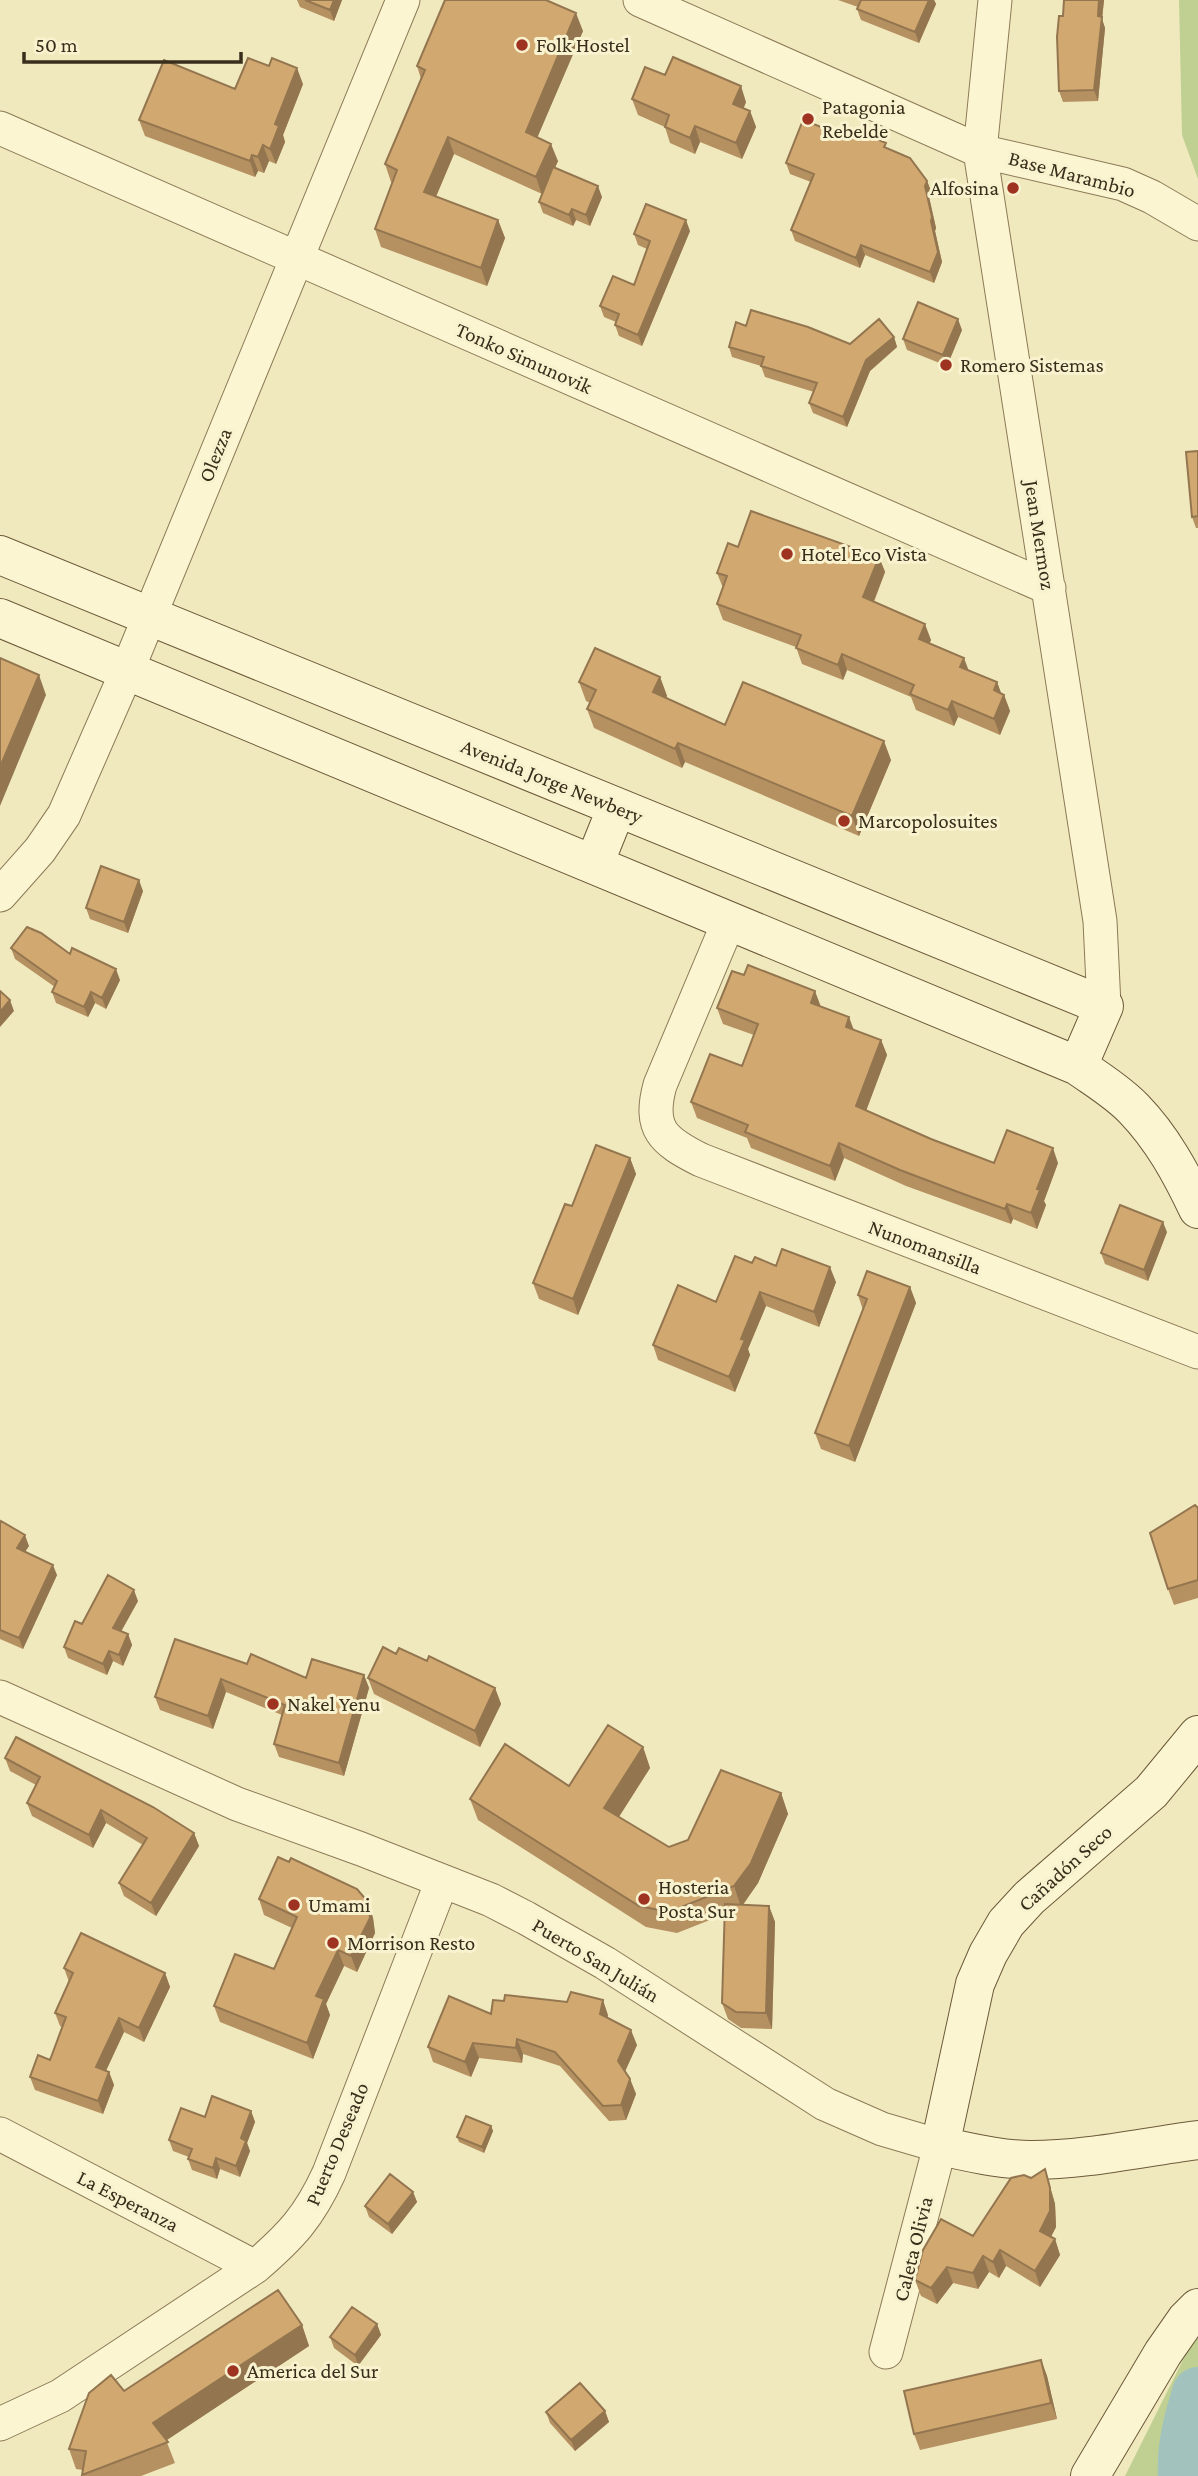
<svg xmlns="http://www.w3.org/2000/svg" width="1198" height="2476" viewBox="0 0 1198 2476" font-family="'Crimson Pro',serif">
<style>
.green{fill:#bfd092}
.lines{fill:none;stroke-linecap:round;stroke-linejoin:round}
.river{stroke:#a2c2be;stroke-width:52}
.street-casing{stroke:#8b7a56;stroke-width:35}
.secondary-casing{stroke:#6c5a39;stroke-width:40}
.street{stroke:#fbf5d2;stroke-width:33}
.secondary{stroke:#fbf5d2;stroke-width:38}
.wall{fill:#b59061}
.shaded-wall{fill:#93764f}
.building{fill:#d2a871;stroke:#93764f;stroke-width:2}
.poi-dot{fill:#9e3321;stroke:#f8f2ce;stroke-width:2.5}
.labels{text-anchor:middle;stroke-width:6;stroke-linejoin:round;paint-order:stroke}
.poi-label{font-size:21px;fill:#392e1b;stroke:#f8f2ce;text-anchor:start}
.street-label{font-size:21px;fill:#392e1b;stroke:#f8f2ce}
</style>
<rect width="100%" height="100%" fill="#f1e9be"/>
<path class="green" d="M1179,0h19v179l-16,-44z
M1198,2330v146h-73z"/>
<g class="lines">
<path class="river" d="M1184,2476c-2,-28 6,-57 14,-83"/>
<defs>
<path id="street" d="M640,0l340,151 143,33 29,13 46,27
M995,0l-15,151 120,770 4,85
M0,128l1049,460
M0,895l40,-45 24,-35 63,-144 276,-671
M729,921l-69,164c-12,44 3,56 41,75l497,192
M0,1697l237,107 124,45 130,51 35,18 79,45 220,141 57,25 58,17 -54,206
M0,2134l255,133
M0,2424l60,-28 195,-129c36,-31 54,-50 74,-94l113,-292"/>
<path id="secondary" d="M0,555l1104,451 -26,60
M0,618l1078,448c18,13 40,26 56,43 28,29 47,64 64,100
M594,864l23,-57
M1198,1735l-47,57 -122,106 -23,25 -18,31 -13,30 -35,162c29,6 60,14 91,14 55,0 112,-13 167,-20
M1090,2476l73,-123 23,-33 12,-12"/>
</defs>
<use href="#street" class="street-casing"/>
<use href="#secondary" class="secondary-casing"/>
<use href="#street" class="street"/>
<use href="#secondary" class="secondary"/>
</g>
<path class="wall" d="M297,0h45l-8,21 -34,-14z
M838,0h96l2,4 -17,39 -58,-23 -4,-11 1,-2z
M1064,0h40l-2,19 3,9 -7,73 -35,1 -4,-11z
M583,31l-46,106 21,24 -3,7 47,29 -12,29 -14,-6 -3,6 -30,-13 -4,-11 3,-8 -88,-40 -18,43 62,23 7,18 -18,48 -106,-39 -6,-18 17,-46 -1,-1 -6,-18 36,-85 -4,-13z
M665,75l81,27 -3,7 7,2 6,16 -14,32 -42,-17 -5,12 -25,-11 -5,-16 -27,-12 -6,-16z
M303,84l-20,51 2,7 -9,22 -7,-3 -5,12 -6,-2 -3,6 -110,-41 -6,-16 96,-31z
M852,139l36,10 39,32 4,10 -2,6 7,31 -1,3 7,31 -8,21 -69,-28 -5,13 -65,-27 -4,-11 20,-48 -21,-8 -4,-11z
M690,231l-48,115 -23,-10 -4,-11 1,-3 -12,-5 -4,-11 34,-21 13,-36 -9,-4 -4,-11z
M746,326l104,18 44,-7 3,10 -27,24 -23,56 -34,-14 -4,-10 5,-11 -49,-15 -4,-11 -29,-9 -3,-10z
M962,330l-15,36 -40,-16 -4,-11z
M1198,451v77h-2l-4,-11z
M738,547l141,10 6,15 -11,30 57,38 -2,4 39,26 29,12 4,12 3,1 6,16 -10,24 -42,-18 -4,9 -38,-16 -5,-13 -64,-27 -4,10 -41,-16 -6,-17 -73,-27 -6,-16 6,-16 -6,-15z
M660,677l7,19 -1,2 59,27 166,35 -32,76 -174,-74 -3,6 -88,-40 -7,-19 3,-6 -4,-2 -7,-19z
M143,891l-15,42 -38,-14 -4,-11z
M11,948l59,6 50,26 -14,29 -11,-6 -7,14 -32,-14 -4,-11 3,-5 -40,-28z
M821,1007l33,23 27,10 6,15 -21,55 65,29 63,24h64l-14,38 2,4 -9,24 -24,-10 -2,5 -47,-17 -58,-21 -62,-28 -9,23 -84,-33 -4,-10 -50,-20 -6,-16 51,-36 12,-31 -31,-11 -6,-16z
M630,1158l6,16 -58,141 -39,-16 -6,-16 39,-77z
M1167,1232l-19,49 -43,-17 -4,-11z
M752,1263l24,3 60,16 -17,45 -53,-21 -18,43 2,6 -15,37 -77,-32 -5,-15 63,-43z
M910,1287l6,16 -61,159 -34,-13 -6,-16 48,-123 -5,-15z
M1198,1508v90l-24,7 -6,-16z
M0,1523l29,23 -4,5 32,24 -34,74 -23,-10z
M138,1601l-17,30 7,3 4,11 -9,21 -10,-5 -6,14 -39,-17 -4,-11 18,-23z
M396,1654l31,7 68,27 6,16 -21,43 -106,-53 -6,-16z
M247,1664l59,14 58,-3 5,13 -25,88 -65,-19 -5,-13 8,-29 -56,-23 -13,37 -53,-19 -5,-13z
M643,1747l7,21 -31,49 50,30 19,-7 93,-47 7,21 -30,69 -15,22 26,1 6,16 -3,107 -31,-1 -13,-9 -6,-16 3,-89 -48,19 -31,-6 -168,-107 -8,-21 99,-13z
M5,1758l189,75 5,13 -43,70 -32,-20 -5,-13 24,-38 -37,-22 -13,25 -61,-32 -5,-13 9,-18 -26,-14z
M259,1899l109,3 5,16 2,15 -18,39 -13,-6 -18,38 4,11 -17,44 -93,-37 -6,-16 60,-37 18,-41 -28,-13z
M64,1968l101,5 5,14 -26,55 -20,-10 -18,39 3,1 5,13 -11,29 -68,-24 -5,-13 20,-17 12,-33 -2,-1 -5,-13 14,-31z
M491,2014l117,1v3l29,27 -12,26 5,8 6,15 -10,26 -17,1 -49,-55 -37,-12 -1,9 -43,-5 -8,19 -38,-15 -5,-15z
M251,2111l4,11 -8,21 3,8 -10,26 -20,-8 -3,10 -25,-9 -4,-11 1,-2 -16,-6 -4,-11 36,-23z
M491,2126l2,5 -9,22 -25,-11 -2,-5z
M1045,2169l10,35 1,23 -5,10 4,2 5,16 -20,32 -34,-21 -7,12 -10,-6 -11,17 -25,-6 -16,21 -16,-8 -6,-16 58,-44 58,-58z
M413,2192l4,10 -25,32 -23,-17 -4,-11z
M377,2324l4,11 -23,31 -24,-18 -4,-11z
M302,2325l7,21 -143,94 9,23 -34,13h-58v-6l-7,-1 -7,-20 55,-58z
M1041,2360l6,16 10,43 -137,31 -6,-16z
M605,2411l4,11 -34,29 -25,-28 -4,-11z"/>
<path class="shaded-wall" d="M334,0h8l-8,21 -4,-11z
M929,0h5l2,4 -17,39 -4,-11z
M1099,0h5l-2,19 3,9 -7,73 -4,-11z
M576,13l7,18 -51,119 -6,-18z
M297,68l6,16 -20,51 2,7 -9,22 -6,-15 5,-25z
M741,86l5,16 -7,18 -6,-16z
M750,111l6,16 -14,32 -6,-16z
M695,126l5,16 -5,12 -5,-16z
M448,137l6,17 -24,56 -6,-18z
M551,144l7,17 -16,34 -6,-18z
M263,145l6,16 -5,12 -6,-16z
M252,155l6,16 -3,6 -5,-16z
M927,181l4,10 -2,6 7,31 -1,3 7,31 -8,21 -4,-11 1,-51 -6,-35z
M598,186l4,11 -12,29 -4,-11z
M572,209l4,11 -3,6 -4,-11z
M498,220l7,18 -18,48 -6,-18z
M686,220l4,11 -48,115 -4,-11z
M861,245l4,10 -5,13 -4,-10z
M958,319l4,11 -15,36 -4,-11z
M894,337l3,10 -27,24 -23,56 -4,-10 23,-57z
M879,557l6,15 -16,41 -6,-16z
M925,624l6,16 -7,15 -5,-16z
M842,654l5,16 -4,10 -5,-15z
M964,658l6,16 -10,-7z
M39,675l7,20 -46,111v-39z
M660,677l7,19 -7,15 -7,-19z
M997,682l6,16 1,-3 6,16 -10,24 -6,-16v-29z
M952,701l6,16 -4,9 -6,-16z
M884,741l7,19 -32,76 -7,-20z
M678,743l7,19 -3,6 -7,-19z
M139,880l4,11 -15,42 -4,-11z
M116,969l4,11 -14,29 -4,-11z
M815,991l6,16 -10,-4z
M91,992l4,11 -7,14 -4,-10z
M10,1000l4,11 -14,16v-15z
M849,1017l6,16 -9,-6z
M881,1040l6,15 -25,67 -6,-16z
M839,1143l5,15 -9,23 -5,-15z
M1053,1148l5,15 -14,38 2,4 -9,24 -6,-16 6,-24z
M630,1158l6,16 -58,141 -5,-16z
M1007,1204l6,15 -2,5 -6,-15z
M1163,1222l4,10 -19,49 -4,-11z
M830,1267l6,15 -17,45 -5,-15z
M910,1287l6,16 -61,159 -6,-16z
M760,1292l6,14 -18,43 2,6 -15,37 -6,-15 12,-38z
M25,1535l4,11 -8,12 -4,-10z
M53,1565l4,10 -34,74 -4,-11z
M134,1590l4,11 -21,38 -4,-11z
M128,1634l4,11 -9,21 -4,-11z
M109,1651l4,10 -6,14 -4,-11z
M364,1675l5,13 -25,88 -5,-13z
M221,1679l5,13 -13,37 -5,-13z
M495,1688l6,16 -21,43 -5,-16z
M643,1747l7,21 -39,61 -7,-21z
M781,1793l7,21 -30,69 -17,24 -7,-21z
M101,1810l5,13 -13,25 -4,-13z
M194,1833l5,13 -43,70 -5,-13z
M368,1902l5,16 2,15 -18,39 -6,-16z
M769,1906l6,16 -3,107 -6,-16z
M338,1950l6,16 -18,38 4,11 -17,44 -6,-16 9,-47z
M165,1973l5,14 -26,55 -5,-14z
M603,2000l5,15 -3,14 -5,-15z
M119,2018l5,14 -23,49 -5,-14z
M631,2030l6,15 -14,31 -5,-15z
M517,2039l6,15 -1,9 -6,-15z
M473,2043l6,15 -8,19 -6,-15z
M109,2072l5,13 -11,29 -5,-13z
M630,2079l6,15 -10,26 -5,-15z
M251,2111l4,11 -8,21 3,8 -10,26 -4,-11 5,-28z
M491,2126l2,5 -9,22 -2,-6z
M216,2158l4,11 -3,10 -4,-11z
M1045,2169l10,35 1,23 -10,19 -6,-15z
M413,2192l4,10 -25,32 -4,-10z
M1055,2239l5,16 -20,32 -5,-16z
M1000,2250l6,16 -7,12 -6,-16z
M983,2256l6,16 -11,17 -5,-16z
M947,2267l6,16 -16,21 -6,-16z
M377,2324l4,11 -23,31 -3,-11z
M302,2325l7,21 -148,98 -8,-21z
M1041,2360l6,16 10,43 -6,-16z
M605,2411l4,11 -34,29 -4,-11z"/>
<path class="building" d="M305,0h29l-4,10z
M445,0h101l30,13 -50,119 25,12 -15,33 -88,-40 -24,55 74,28 -17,48 -106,-39 22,-59 -12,-6 40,-94 -8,-4z
M861,0h68l-14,32 -58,-23z
M1064,0h35l-1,16 4,1 -8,73 -35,1 -2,-54 2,-21h4z
M673,57l68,29 -8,18 17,7 -14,32 -41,-17 -5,12 -25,-11 4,-12 -37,-16 13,-32 20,8z
M248,58l21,8 3,-8 25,10 -22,56 4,2 -9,23 -7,-4 -5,12 -6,-2 -2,6 -111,-41 25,-60 71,29z
M803,120l49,19 4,-9 30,13 -2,4 26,11 17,23 -2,5 7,31 -1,4 7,31 -8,20 -69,-27 -5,13 -65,-28 23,-56 -28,-11z
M553,167l45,19 -12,29 -14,-6 -3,6 -30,-13z
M646,204l40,16 -48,115 -23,-10 4,-11 -19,-8 13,-30 21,9 16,-44 -16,-7z
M918,302l40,17 -15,36 -40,-16z
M751,310l57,17 42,17 29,-25 15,18 -28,23 -23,57 -34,-14 8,-20 -56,-17 3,-9 -35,-10 7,-25 10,4z
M1198,451v65l-6,1 -6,-65z
M751,511l128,46 -16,40 62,27 -6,15 45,19 -4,9 37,15 -3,8 10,5 -10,24 -42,-18 -4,9 -38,-16 4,-9 -72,-31 -4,11 -42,-17 5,-13 -84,-31 10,-28 -10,-3 11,-30 10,4z
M595,648l65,29 -7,15 72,33 18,-43 141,59 -32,75 -174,-73 -3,6 -88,-40 9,-19 -17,-8z
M0,658l39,17 -39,92z
M101,866l38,14 -15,42 -38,-14z
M27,927l14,6 29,21 2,-6 44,21 -14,29 -11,-6 -7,15 -32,-15 5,-11 -46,-33z
M748,965l67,26 -4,12 38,14 -3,10 35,13 -25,66 75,33 63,24 13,-33 46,18 -16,41 3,1 -9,23 -24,-9 -2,5 -47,-17 -58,-22 -61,-27 -9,23 -85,-34 3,-7 -57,-23 19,-48 32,12 16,-42 -41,-16 15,-37 12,4z
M0,991l10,9 -10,12z
M596,1145l34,13 -57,141 -40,-16 32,-79 7,2z
M1120,1205l43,17 -19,48 -43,-17z
M782,1249l48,18 -16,45 -54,-20 -19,47 4,1 -16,37 -76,-32 25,-60 38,17 19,-46 17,7 3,-6 21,9z
M867,1271l43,16 -61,159 -34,-13 52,-134 -9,-4z
M1195,1505l3,3v72l-30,9 -18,-56z
M1,1521l24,14 -8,13 36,17 -34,73 -19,-8v-107z
M108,1575l26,15 -21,38 15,6 -9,21 -10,-4 -6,13 -39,-17 11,-26 7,3z
M175,1639l72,25 4,-10 55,24 6,-19 52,16 -25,88 -65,-19 11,-39 -64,-26 -13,37 -53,-19z
M383,1647l13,7 3,-6 28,13 2,-5 66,32 -20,43 -107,-53z
M608,1725l35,22 -39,61 65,39 19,-7 33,-70 60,23 -30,70 -17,23 -65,26 -30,-6 -169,-107 35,-55 64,42z
M16,1737l137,70 41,26 -43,70 -32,-20 28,-45 -46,-28 -12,25 -62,-32 13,-26 -35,-19z
M278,1857l11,5 2,-4 66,31 11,13 2,16 -19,38 -13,-6 -22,46 8,3 -17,44 -93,-37 21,-52 39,15 23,-52 -38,-18z
M725,1904l44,2 -3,107 -30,-1 -14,-9z
M81,1933l84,40 -26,55 -20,-10 -23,49 13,5 -11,29 -68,-24 8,-22 12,5 16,-43 -11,-4 18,-40 -9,-5z
M571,1992l32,8 -3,14 31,16 -13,31 12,18 -9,26 -18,1 -48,-54 -38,-13 -1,9 -43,-5 -8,19 -37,-15 21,-51 42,18 2,-14 11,1 1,-6 62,7z
M212,2096l39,15 -10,27 5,3 -10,25 -20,-8 -3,10 -25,-9 4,-10 -23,-9 12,-32 24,9z
M466,2116l25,10 -9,21 -25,-10z
M1045,2169l5,19v23l-10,20 15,8 -20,32 -35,-21 -7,12 -10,-6 -10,17 -26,-6 -16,21 -16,-8 8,-30 18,-31 32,17 38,-58 13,-3 7,3z
M390,2174l23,18 -25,32 -23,-18z
M278,2290l24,35 -149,98 15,19 -86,33 4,-24 -17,-2 20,-56 22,-18 13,16z
M352,2307l25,17 -22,31 -25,-18z
M1041,2360l10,43 -137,31 -10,-43z
M580,2383l25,28 -34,29 -25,-28z"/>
<g class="poi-dot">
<circle cx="522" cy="45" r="7"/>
<circle cx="808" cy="119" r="7"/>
<circle cx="1013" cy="188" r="7"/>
<circle cx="946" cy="365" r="7"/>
<circle cx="787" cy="554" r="7"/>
<circle cx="844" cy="821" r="7"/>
<circle cx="273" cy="1704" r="7"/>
<circle cx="644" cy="1899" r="7"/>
<circle cx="294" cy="1905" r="7"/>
<circle cx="333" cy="1943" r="7"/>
<circle cx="233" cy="2371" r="7"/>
</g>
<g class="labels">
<g class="poi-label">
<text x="536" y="52">Folk Hostel</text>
<text x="822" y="114">Patagonia<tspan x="822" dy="24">Rebelde</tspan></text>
<text x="999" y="195" text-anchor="end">Alfosina</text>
<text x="960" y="372">Romero Sistemas</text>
<text x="801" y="561">Hotel Eco Vista</text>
<text x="858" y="828">Marcopolosuites</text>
<text x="287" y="1711">Nakel Yenu</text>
<text x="658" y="1894">Hosteria<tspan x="658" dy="24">Posta Sur</tspan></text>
<text x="308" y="1912">Umami</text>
<text x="347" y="1950">Morrison Resto</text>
<text x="247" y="2378">America del Sur</text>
</g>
<g class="street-label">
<text transform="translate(1072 174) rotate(15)" y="7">Base Marambio</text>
<text transform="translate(524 358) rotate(24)" y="7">Tonko Simunovik</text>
<text transform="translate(215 455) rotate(-68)" y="7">Olezza</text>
<text transform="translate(1040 535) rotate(81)" y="7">Jean Mermoz</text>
<text transform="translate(552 781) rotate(22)" y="7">Avenida Jorge Newbery</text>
<text transform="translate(925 1247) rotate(21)" y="7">Nunomansilla</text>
<text transform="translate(1065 1868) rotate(-42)" y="7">Cañadón Seco</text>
<text transform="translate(596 1960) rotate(31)" y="7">Puerto San Julián</text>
<text transform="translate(337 2144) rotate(-67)" y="7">Puerto Deseado</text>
<text transform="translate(128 2201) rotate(27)" y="7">La Esperanza</text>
<text transform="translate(913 2249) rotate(-76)" y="7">Caleta Olivia</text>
</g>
</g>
<path d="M24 52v10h217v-10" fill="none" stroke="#392e1b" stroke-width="3.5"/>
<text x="35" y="52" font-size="21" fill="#392e1b" stroke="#f8f2ce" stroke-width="5" paint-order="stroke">50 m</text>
</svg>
